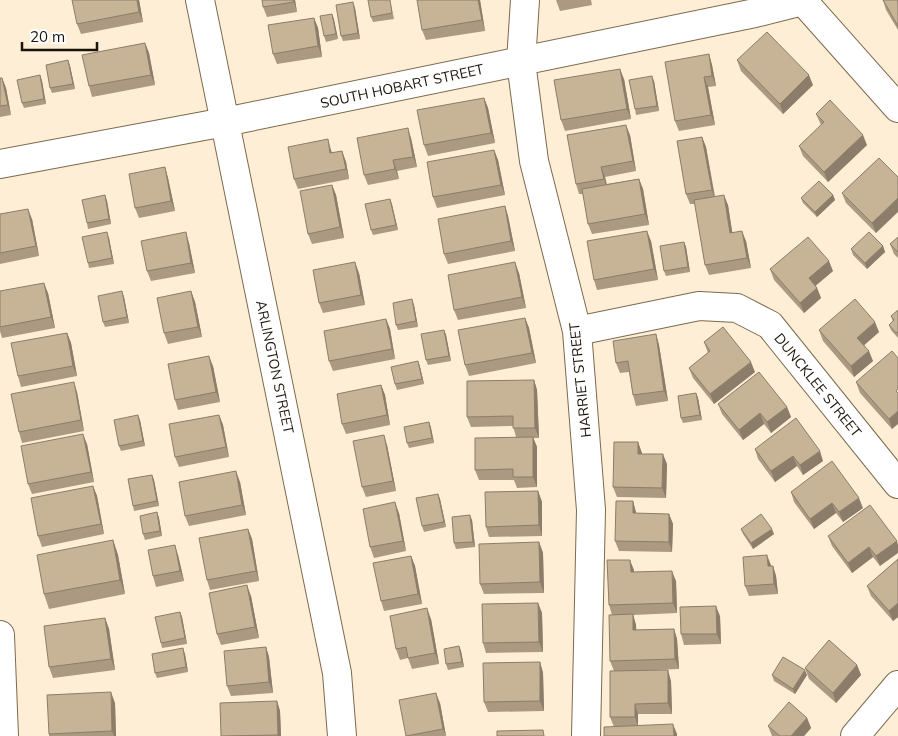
<svg xmlns="http://www.w3.org/2000/svg" width="898" height="736" viewBox="0 0 898 736" font-family="Mulish,sans-serif">
<style>
.lines{fill:none;stroke-linecap:round;stroke-linejoin:round}
.minor-casing{stroke:#7c6a4e;stroke-width:30}
.minor{stroke:#fff;stroke-width:28}
.wall{fill:#ab9a81}
.shaded-wall{fill:#8b7d69}
.building{fill:#c7b396;stroke:#8b7d69}
.labels{text-anchor:middle;stroke-width:4.5;stroke-linejoin:round;paint-order:stroke}
.street-label{font-size:14px;fill:#1a1309;stroke:#fefefe}
</style>
<rect width="100%" height="100%" fill="#ffeed6"/>
<g class="lines">
<defs>
<path id="minor" d="M200,0l137,673 5,63
M525,0l-4,62 13,99 43,170 14,179 -5,226
M802,0l96,108
M0,164l225,-42 530,-109 52,-13
M577,331l122,-25 38,2 33,17 128,159
M0,635l4,101
M855,736l43,-51"/>
</defs>
<use href="#minor" class="minor-casing"/>
<use href="#minor" class="minor"/>
</g>
<path class="wall" d="M139,0l4,22 -62,12 -4,-10z
M262,0h33l2,12 -30,5 -4,-10z
M390,0l4,19 -21,3 -2,-5z
M480,0l5,31 -59,9 -4,-10z
M556,0h35l1,5 -32,6z
M883,0h15v30l-12,-20z
M355,8l5,31 -17,2 -2,-5z
M332,14l6,25 -12,3 -2,-6z
M314,18l4,10 4,29 -45,7 -4,-10z
M145,43l4,10 6,32 -63,12 -3,-11z
M709,54l3,11 4,21 -8,1 7,38 -36,6 -4,-10z
M68,60l2,6 5,23 -23,4 -2,-5z
M737,60l76,25 -30,29 -42,-43z
M40,75l2,6 4,23 -22,4 -2,-5z
M0,78h2l4,10 5,27 -11,2z
M624,79l7,40 -66,12 -4,-11z
M654,81l5,30 -23,4 -1,-6z
M484,98l4,10 7,35 -67,13 -4,-11z
M816,114l51,31 -39,37 -25,-26 -4,-10 22,-21z
M630,135l6,36 -31,6 2,7 32,-5 4,10 6,36 -57,9 -4,-10 -5,-30h-4l-3,-10z
M702,137l4,10 9,49 13,9 4,27 14,9 5,27 -42,7 -4,-10 -10,-61h-5l-4,-10z
M411,138l6,29 -20,4 2,8 -31,6 -4,-10z
M331,150l1,3 10,-2 4,11 3,17 -51,10 -4,-10z
M494,150l4,10 7,35 -68,13 -4,-11z
M879,158l-3,75 -30,-30 -4,-10z
M165,167l3,11 7,33 -36,7 -4,-10z
M332,185l4,10 8,43 -32,6 -4,-10z
M105,195l2,6 4,23 -23,5 -1,-6z
M833,195l2,5 -18,17 -14,-14 -2,-5z
M390,199l8,31 -25,5 -2,-5z
M505,206l3,10 7,35 -67,13 -4,-10z
M0,214l32,5 7,37 -39,8z
M898,237v21l-4,-4 -4,-10z
M109,238l5,26 -25,4 -1,-5z
M651,241l7,39 -61,10 -3,-10z
M684,242l2,5 4,25 -24,4 -2,-5z
M189,243l6,30 -44,8 -4,-10z
M883,246l2,6 -18,17 -14,-14 -2,-6z
M770,269l63,2 -18,15 2,2 4,10 -17,15 -30,-33z
M359,273l6,32 -42,8 -4,-10z
M519,273l7,35 -68,12 -4,-10z
M0,291l48,2 7,35 -53,10 -2,-7z
M191,291l4,11 7,35 -34,7 -4,-11z
M124,297l5,26 -24,4 -2,-5z
M414,305l4,22 -20,3 -2,-5z
M898,310v28l-7,-8 -2,-5 4,-3 -2,-6z
M525,318l4,10 7,35 -67,13 -4,-11z
M386,319l4,10 5,30 -62,12 -4,-10z
M444,330l2,5 5,26 -23,4 -2,-5z
M819,330l60,2 -15,13 9,16 -19,16 -31,-36z
M67,333l4,10 6,33 -56,11 -3,-11z
M656,334l3,11 9,56 -32,5 -3,-11 -4,-23 -9,1 -4,-10z
M704,342l51,30 -41,32 -21,-26 -4,-10 19,-15z
M898,358l-6,71 -32,-36 -4,-11z
M418,361l2,6 4,17 -27,6 -2,-6z
M213,366l7,36 -42,8 -3,-10z
M534,380l3,10 2,48h-6l4,9v40l-20,1 -3,-8h-35l-4,-10 41,-33 -3,-11 -42,1 -4,-10z
M381,385l4,10 5,30 -44,9 -4,-10z
M77,392l7,39 -62,12 -3,-11z
M696,393l2,5 4,22 -19,3 -2,-5z
M718,404l69,3 4,10 -20,16 -7,-9 -21,16 -21,-26z
M219,415l4,10 6,32 -50,10 -4,-10z
M140,420l5,26 -24,5 -2,-5z
M429,422l2,6 3,15 -25,5 -2,-5z
M638,442l4,12 25,10 -1,34 -49,-1 -4,-10z
M87,444l7,38 -62,12 -4,-10z
M387,445l9,46 -30,6 -4,-10z
M755,449l68,12 -20,14 -6,-9 -22,16 -17,-23z
M152,475l2,5 5,26 -25,5 -1,-5z
M240,482l6,33 -57,11 -4,-10z
M93,486l4,10 7,38 -62,13 -4,-11z
M538,491l4,11v34l-53,1 -3,-10z
M791,492l72,16 -20,14 -7,-9 -22,16 -20,-27z
M438,494l2,5 6,28 -22,5 -2,-6z
M633,501l3,13h33l4,10 -1,28 -53,-1 -4,-10z
M157,512l2,6 3,18 -17,4 -2,-6z
M399,513l7,38 -32,7 -4,-11z
M472,520l3,27 -19,2 -2,-6z
M248,529l4,10 7,42 -49,9 -3,-10z
M741,529l33,5 -21,15 -10,-15z
M828,536l69,5 -17,25 -7,-9 -21,16 -20,-27z
M113,540l5,15 7,39 -76,15 -5,-15z
M539,542l4,11 1,40 -60,1 -4,-10z
M178,555l6,26 -28,6 -3,-11z
M411,556l4,10 7,38 -38,7 -3,-10z
M898,559v58l-5,4 -22,-25 -4,-10z
M771,566h2l3,10 2,18 -29,2 -4,-10z
M634,570v2l42,9 1,32 -44,2 3,10v5l38,-1 3,10 2,30 -48,2 40,10 1,33h-34v12l39,8v2h-73l10,-9 -4,-10 4,-46 -4,-10 2,-46 -3,-10z
M251,596l8,42 -38,7 -4,-11z
M538,603l4,10 1,39 -57,1 -3,-10z
M180,612l2,5 5,27 -25,4 -1,-5z
M720,616l1,28 -37,1 -3,-11z
M105,618l4,11 6,41 -62,8 -4,-11z
M431,619l8,45 -27,5 -4,-11 -8,2 -4,-11z
M459,646l2,5 3,16 -16,3 -2,-6z
M266,647l3,10 4,36 -42,3 -4,-10z
M185,654l3,18 -31,6 -2,-5z
M540,662l3,11 1,38 -56,1 -4,-10z
M857,665l4,10 -25,28 -27,-24 -4,-11z
M772,675h35l-12,19 -21,-13z
M277,701l3,10 1,25h-60z
M115,703l1,33h-67v-2z
M440,703l6,33h-40z
M807,718l4,10 -7,8h-32l-4,-10z"/>
<path class="shaded-wall" d="M137,0h2l4,22 -4,-10z
M293,0h2l2,12 -3,-10z
M478,0h2l5,31 -3,-11z
M353,2l2,6 5,31 -2,-6z
M332,14l2,5 4,20 -2,-5z
M314,18l4,10 4,29 -4,-11z
M145,43l4,10 6,32 -4,-10z
M709,54l3,11 4,21 -4,-10z
M68,60l2,6 5,23 -2,-5z
M620,69l4,10 7,40 -4,-10z
M40,75l2,6 4,23 -2,-5z
M809,75l4,10 -30,29 -3,-10z
M652,76l2,5 5,30 -2,-5z
M704,77l4,10 7,38 -4,-10z
M2,78l4,10 5,27 -3,-10z
M484,98l4,10 7,35 -4,-10z
M626,125l4,10 6,36 -3,-10z
M408,128l3,10 6,29 -4,-10z
M863,135l4,10 -39,37 -4,-10z
M702,137l4,10 9,53 -3,-10z
M328,139l3,11 3,14 -4,-11z
M494,150l4,10 7,35 -4,-10z
M342,151l4,11 3,17 -3,-10z
M393,160l4,11 2,8 -4,-10z
M165,167l3,11 7,33 -4,-10z
M601,167l4,10 2,12 -3,-10z
M639,179l4,10 6,36 -4,-11z
M332,185l4,10 8,43 -4,-11z
M105,195l2,6 4,23 -2,-5z
M724,195l4,10 6,38 -4,-10z
M833,195l2,5 -18,17 -2,-5z
M898,198v14l-22,21 -4,-10z
M390,199l2,5 6,26 -2,-5z
M505,206l3,10 7,35 -4,-10z
M28,209l4,10 7,37 -3,-10z
M647,231l4,10 7,39 -4,-11z
M742,231l4,10 5,27 -4,-10z
M107,232l2,6 5,26 -2,-6z
M186,232l3,11 6,30 -4,-10z
M684,242l2,5 4,25 -2,-5z
M883,246l2,6 -18,17 -2,-6z
M829,261l4,10 -20,17 -4,-10z
M355,262l4,11 6,32 -4,-10z
M515,262l4,11 7,35 -4,-11z
M44,283l4,10 7,35 -4,-11z
M817,288l4,10 -17,15 -4,-10z
M122,291l2,6 5,26 -2,-6z
M191,291l4,11 7,35 -4,-10z
M412,299l2,6 4,22 -2,-6z
M525,318l4,10 7,35 -4,-10z
M386,319l4,10 5,30 -3,-10z
M875,322l4,10 -18,16 -4,-10z
M444,330l2,5 5,26 -2,-5z
M67,333l4,10 6,33 -4,-10z
M656,334l3,11 9,56 -4,-10z
M869,351l4,10 -19,16 -3,-11z
M209,356l4,10 7,36 -4,-10z
M418,361l2,6 4,17 -2,-5z
M751,362l4,10 -41,32 -4,-10z
M534,380l3,10 2,48 -4,-10z
M74,382l3,10 7,39 -3,-11z
M381,385l4,10 5,30 -3,-10z
M696,393l2,5 4,22 -2,-5z
M787,407l4,10 -20,16 -4,-11z
M898,411v13l-6,5 -3,-10z
M760,413l4,11 -21,16 -4,-10z
M138,415l2,5 5,26 -2,-5z
M219,415l4,10 6,32 -3,-10z
M429,422l2,6 3,15 -2,-5z
M83,434l4,10 7,38 -3,-10z
M384,435l3,10 9,46 -3,-10z
M533,437l4,10v40l-4,-10z
M638,442l4,11v11l-4,-10z
M820,451l3,10 -20,14 -3,-10z
M663,454l4,10 -1,34 -4,-10z
M793,456l4,10 -22,16 -4,-11z
M236,471l4,11 6,33 -4,-10z
M152,475l2,5 5,26 -2,-5z
M93,486l4,10 7,38 -3,-10z
M538,491l4,11v34l-3,-11z
M438,494l2,5 6,28 -2,-5z
M859,498l4,10 -20,14 -4,-10z
M633,501l3,11v12l-3,-11z
M395,502l4,11 7,38 -3,-10z
M832,503l4,10 -22,16 -4,-10z
M157,512l2,6 3,18 -2,-5z
M669,514l4,10 -1,28 -3,-10z
M470,515l2,5 3,27 -2,-5z
M248,529l4,10 7,42 -3,-10z
M772,529l2,5 -21,15 -2,-6z
M113,540l5,15 7,39 -5,-14z
M897,541l1,4v8l-18,13 -4,-10z
M539,542l4,11 1,40 -4,-11z
M175,545l3,10 6,26 -4,-10z
M869,547l4,10 -21,16 -4,-10z
M767,555l4,10 1,12 -4,-11z
M411,556l4,10 7,38 -4,-10z
M630,560l4,10v12l-3,-10z
M773,566l3,10 2,18 -4,-10z
M672,571l4,10 1,32 -4,-10z
M247,585l4,11 8,42 -4,-11z
M538,603l4,10 1,39 -4,-10z
M898,603v14l-5,4 -4,-10z
M716,606l4,10 1,28 -4,-10z
M427,608l4,11 8,45 -4,-11z
M180,612l2,5 5,27 -2,-6z
M633,614l3,11 1,15 -4,-10z
M105,618l4,11 6,41 -4,-11z
M674,629l3,10 2,30 -4,-10z
M459,646l2,5 3,16 -2,-5z
M266,647l3,10 4,36 -4,-11z
M183,648l2,6 3,18 -2,-5z
M540,662l3,11 1,38 -4,-10z
M857,665l4,10 -25,28 -3,-10z
M668,670l3,11 1,33 -4,-11z
M805,670l2,5 -12,19 -2,-5z
M111,692l4,11 1,33h-2l-2,-5z
M436,693l4,10 6,33 -3,-7z
M277,701l3,10 1,25h-3v-1z
M635,704l3,10v13l-3,-10z
M807,718l4,10 -7,8h-13z
M673,724l4,10v2h-3z"/>
<path class="building" d="M72,0h65l2,12 -62,12z
M262,0h31l1,2 -31,5z
M368,0h22l2,13 -21,4z
M417,0h61l4,20 -60,10z
M883,0h15v26z
M353,2l5,31 -17,3 -5,-31z
M332,14l4,20 -12,2 -4,-20z
M314,18l4,28 -45,8 -5,-29z
M767,32l42,43 -29,29 -43,-44z
M145,43l6,32 -62,11 -7,-31z
M709,54l3,22 -8,1 7,38 -36,6 -10,-59z
M68,60l5,24 -23,4 -4,-23z
M620,69l7,40 -66,11 -7,-40z
M40,75l4,24 -22,4 -5,-23z
M652,76l5,30 -22,3 -6,-29z
M0,78h2l6,27 -8,1z
M484,98l7,35 -67,12 -7,-35z
M830,100l33,35 -39,37 -25,-26 25,-24 -8,-8z
M626,125l7,36 -32,6 3,12 -28,5 -9,-49z
M408,128l5,29 -20,3 2,9 -31,6 -7,-37z
M702,137l10,53 -26,4 -9,-53z
M328,139l2,14 12,-2 4,18 -52,10 -6,-32z
M494,150l7,35 -68,12 -6,-35z
M879,158l19,19v21l-26,25 -30,-30z
M165,167l6,34 -36,7 -6,-34z
M639,179l6,35 -57,10 -6,-35z
M819,181l14,14 -18,17 -14,-14z
M332,185l8,42 -32,7 -8,-43z
M105,195l4,24 -22,4 -5,-23z
M724,195l6,38 12,-2 5,27 -42,7 -11,-65z
M390,199l6,26 -25,5 -6,-26z
M505,206l6,35 -67,13 -6,-35z
M28,209l8,37 -36,7v-39z
M647,231l7,38 -60,11 -7,-39z
M107,232l5,26 -24,5 -6,-26z
M186,232l5,31 -44,8 -6,-30z
M869,232l14,14 -18,17 -14,-14z
M808,237l21,24 -20,17 8,10 -17,15 -30,-34z
M898,237v15l-8,-8z
M684,242l4,25 -24,4 -4,-25z
M355,262l6,33 -42,8 -6,-33z
M515,262l7,35 -68,13 -6,-35z
M44,283l7,34 -51,10v-36z
M122,291l5,26 -24,5 -5,-26z
M191,291l7,36 -34,6 -7,-35z
M412,299l4,22 -20,4 -3,-22z
M855,299l20,23 -18,16 12,13 -18,15 -32,-36z
M898,310v22l-2,1 -7,-8 5,-5 -3,-4z
M525,318l7,35 -67,12 -7,-35z
M386,319l6,30 -63,12 -5,-30z
M723,327l28,35 -41,32 -21,-26 21,-17 -6,-9z
M444,330l5,26 -23,4 -5,-26z
M67,333l6,33 -55,10 -7,-33z
M656,334l8,57 -31,4 -5,-34 -12,2 -3,-22z
M892,351l6,7v31l-2,2 2,2v18l-9,8 -33,-37z
M209,356l7,36 -41,8 -7,-36z
M418,361l4,18 -27,5 -4,-17z
M759,372l28,35 -20,15 -7,-9 -21,17 -21,-26z
M534,380l1,48h-22v-12l-46,1v-36z
M74,382l7,38 -62,12 -8,-38z
M381,385l6,30 -45,9 -5,-30z
M696,393l4,22 -19,3 -3,-22z
M138,415l5,26 -24,5 -5,-26z
M219,415l7,32 -51,10 -6,-33z
M796,418l24,33 -20,14 -7,-9 -22,15 -16,-22z
M429,422l3,16 -25,5 -3,-16z
M83,434l8,38 -63,12 -7,-38z
M384,435l9,46 -31,6 -9,-46z
M533,437v40h-20v-8l-38,1v-32z
M614,442h24v12h25l-1,34 -49,-1z
M832,461l27,37 -20,14 -7,-9 -22,16 -19,-27z
M236,471l6,34 -57,11 -6,-34z
M152,475l5,26 -24,5 -5,-27z
M93,486l8,38 -63,12 -7,-38z
M538,491l1,34 -53,2 -1,-35z
M438,494l6,28 -22,4 -6,-28z
M616,501h17v12l36,1v28l-54,-1z
M395,502l8,39 -33,6 -7,-38z
M870,505l27,36 -21,15 -7,-9 -21,16 -20,-27z
M157,512l3,19 -17,3 -3,-18z
M761,514l11,15 -21,14 -10,-14z
M470,515l3,27 -19,1 -2,-26z
M248,529l8,42 -49,9 -8,-42z
M113,540l7,40 -76,14 -7,-39z
M539,542l1,40 -60,2 -1,-40z
M175,545l5,26 -27,5 -5,-26z
M767,555l1,11h5l1,18 -29,2 -2,-29z
M411,556l7,38 -37,7 -8,-38z
M898,559v44l-9,8 -22,-25z
M607,560h23l1,12 41,-1 1,32 -64,2z
M247,585l8,42 -38,7 -8,-41z
M538,603l1,39 -56,1 -1,-39z
M716,606l1,28h-36l-1,-27z
M427,608l8,45 -27,5 -2,-11 -10,2 -6,-33z
M180,612l5,26 -24,5 -6,-26z
M633,614v16l41,-1 1,30 -65,2 -1,-46z
M105,618l6,41 -62,8 -5,-41z
M829,640l28,25 -24,28 -28,-25z
M459,646l3,16 -16,2 -2,-15z
M266,647l3,35 -42,4 -3,-35z
M183,648l3,19 -31,6 -3,-19z
M783,657l22,13 -12,19 -21,-14z
M540,662v39l-56,1 -1,-39z
M668,670v33l-33,1v13h-25v-46z
M111,692l1,39 -63,3 -2,-39z
M436,693l7,36 -37,7 -7,-36z
M277,701l1,34 -57,1 -1,-33z
M789,702l18,16 -16,18h-11l-12,-10z
M673,724l1,12h-70v-9z
M543,730l1,6h-47v-5z"/>
<g class="labels">
<g class="street-label">
<text transform="translate(402 86) rotate(-12)" y="5">SOUTH HOBART STREET</text>
<text transform="translate(275 367) rotate(78)" y="5">ARLINGTON STREET</text>
<text transform="translate(580 380) rotate(-96)" y="5">HARRIET STREET</text>
<text transform="translate(818 385) rotate(51)" y="5">DUNCKLEE STREET</text>
</g>
</g>
<path d="M22 42v8h75v-8" fill="none" stroke="#1a1309" stroke-width="2.5"/>
<text x="30" y="42" font-size="15" fill="#1a1309" stroke="#fefefe" stroke-width="4" paint-order="stroke">20 m</text>
</svg>
